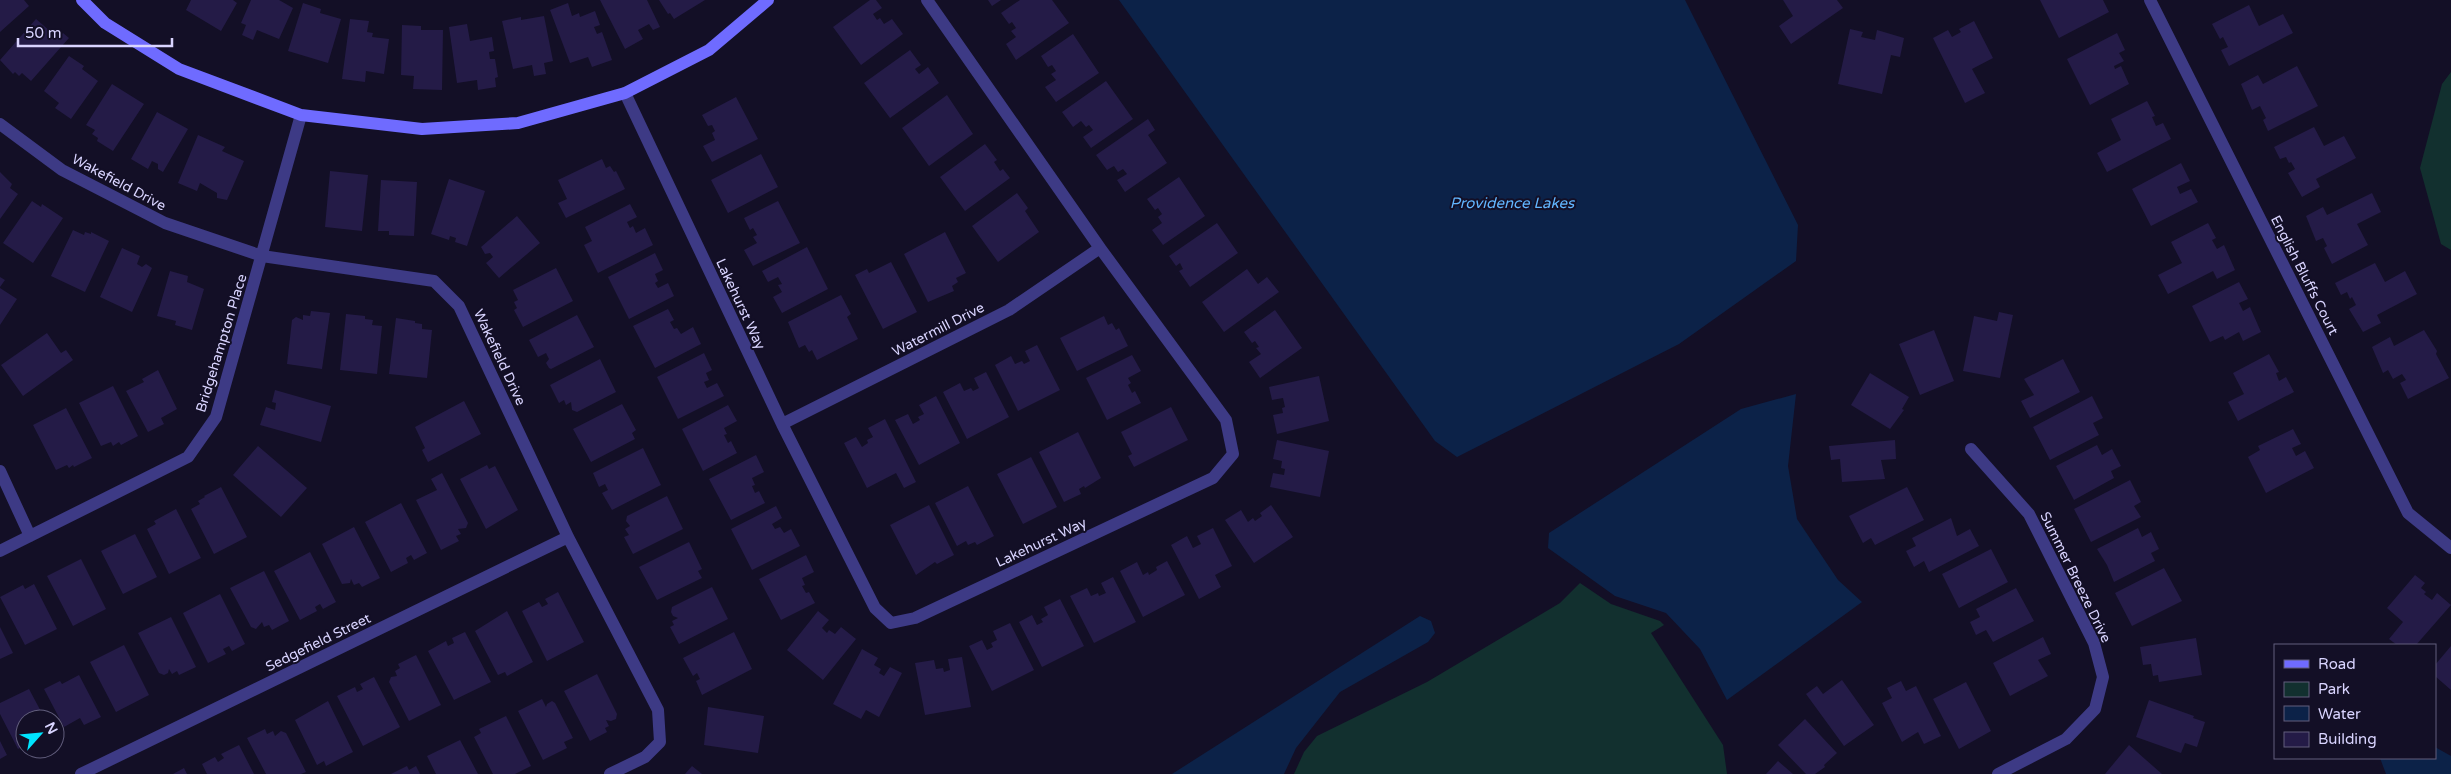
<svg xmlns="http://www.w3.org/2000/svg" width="2451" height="774" viewBox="0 0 2451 774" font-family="'Varela Round',sans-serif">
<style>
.green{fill:#12302f}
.water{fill:#0c2248}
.building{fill:#241b47}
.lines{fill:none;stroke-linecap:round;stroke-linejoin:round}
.street{stroke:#3d3a85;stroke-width:12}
.secondary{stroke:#6f6bff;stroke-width:12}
.labels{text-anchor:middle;stroke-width:4;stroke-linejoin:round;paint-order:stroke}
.street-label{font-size:14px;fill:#d9d4ff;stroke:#130f26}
.water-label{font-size:15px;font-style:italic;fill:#62b6ff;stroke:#130f26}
</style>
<rect width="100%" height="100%" fill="#130f26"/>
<path class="green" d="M2451,72v178l-10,-6 -21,-76 22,-84z
M1580,583l31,21 49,17 4,4 -13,8 72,112 4,29h-433l10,-22 13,-16 110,-54 133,-79z"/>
<path class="water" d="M1119,0h566l113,225 -2,36 -117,83 -222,113 -22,-16z
M1796,394l-8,72 9,53 41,61 24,22 -135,98 -27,-51 -34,-36 -51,-17 -67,-48 1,-15 192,-124z
M1420,616l11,5 4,12 -7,9 -88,50 -44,56 -12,26h-112z
M2435,747l16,9v18h-65l-6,-16h55z"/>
<path class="building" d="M0,0h24l5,6 -29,26z
M191,0h42l4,3 -16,28 -35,-21z
M251,0h28l14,8 -14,31 -22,-9 -4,10 -11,-5 4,-10 -5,-2z
M600,0h47l13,27 -7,3 -4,-6 -11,6 5,9 -18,10z
M659,0h46l-31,19 -4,-6 -2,1z
M870,0h6l6,8 -9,6 4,6 3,-2 4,6 8,-5 11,15 -42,31 -28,-38z
M988,0h13l-9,6z
M1020,0h32l17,23 -53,37 -10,-16 10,-7 -5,-6 5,-3 -4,-6 -3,2 -8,-11z
M1783,0h54l6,8 -52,36 -12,-18 14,-10z
M2040,0h63l6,12 -50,26z
M303,3l18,6 -1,4 21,6 -13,44 -40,-12z
M568,3l4,13 7,-3 1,4 15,-6 5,14 -6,2 3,7 5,-2 10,28 -20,7 -4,-10 -18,6 -20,-53z
M2249,5l10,21 24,-12 10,19 -64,33 -8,-16 7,-3 -5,-10 -3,2 -8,-15z
M544,16l9,45 -9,2 2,11 -12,2 -2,-11 -19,4 -11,-48 19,-4v3z
M36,19l22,19 5,-5 6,5 -38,43 -9,-8 -3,3 -4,-4 -2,2 -13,-14z
M350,19l19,2 -2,11 6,1 -1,4 17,2 -5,35 -18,-3 -1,11 -23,-3z
M1974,21l19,37 -21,11 13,24 -20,10 -32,-65 15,-8 4,7 9,-5 -2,-3z
M467,24l3,17 22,-4 2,14 -5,1 1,7h5l3,18 -3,1 1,9 -18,3 -1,-10 -20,3 -8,-56z
M402,25l19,1v4h22l-1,60 -29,-1 1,-13 -13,-1z
M1850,29l13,3 -2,5 14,3 2,-10 27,8 -4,19 -9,-2 -9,39 -44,-10z
M2117,33l8,17 -6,3 5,8 -10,5 1,3 6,-3 8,18 -39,21 -23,-46z
M1073,34l26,39 -43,29 -11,-15 11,-7 -5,-6 5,-3 -4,-6 -4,2 -7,-11z
M910,50l11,15 -6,4 4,5 9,-7 11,16 -49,35 -26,-35z
M69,56l15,10 -2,3 16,12 -27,38 -16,-11 4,-5 -15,-12z
M2297,66l21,40 -50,25 -5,-11 3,-2 -6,-12 -8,4 -11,-26 17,-9 5,9z
M1106,81l27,38 -42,29 -8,-11 10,-7 -4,-5 -3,2 -5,-6 -8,6 -11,-15z
M112,84l32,20 -31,47 -16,-10 1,-3 -6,-4 3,-4 -9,-5z
M947,95l26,39 -44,32 -27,-38z
M736,97l22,42 -46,23 -9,-16 12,-6 -3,-7 3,-2 -3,-6 -4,1 -6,-11z
M2147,101l8,15 -3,1 4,9 7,-3 8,16 -64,33 -10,-19 24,-13 -10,-21z
M157,112l31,17 -25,43 -5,-3v-5l-6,-3 -4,8 -17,-10z
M1148,119l7,11 -7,5 19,28 -42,29 -8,-12 10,-6 -4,-5 -5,3 -4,-6 -7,4 -11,-15z
M2314,127l10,19 20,-10 12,22 -40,21 4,8 -18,10 -14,-24 7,-4 -4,-7 -2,1 -3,-6 -6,2 -6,-12z
M198,135l27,12 -3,4 22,10 -17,39 -10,-2v-5l-17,-10 -3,8 -19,-8z
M985,144l12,16 -3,2 6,9 3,-2 7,9 -45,33 -25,-34z
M761,154l17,33 -50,26 -17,-33z
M602,159l4,9 4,-2 4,6 2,-1 9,18 -59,29 -8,-15 9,-4 -9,-19z
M2181,163l9,18 -13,6 3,7 11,-5 7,13 -47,24 -19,-37z
M330,171l38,4 -6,56 -37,-4z
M0,172l12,12 -2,4 8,6 -18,25z
M1179,177l26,39 -42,29 -11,-15 10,-7 -4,-6 4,-3 -4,-6 -3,2 -8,-11z
M449,179l36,12 -18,55 -12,-4 1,-4 -6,-2 -1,4 -18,-6z
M381,180l36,2 -3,54 -25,-1v-4h-11z
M1017,193l11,15 -3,3 14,21 -41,30 -26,-36z
M2372,193l9,19 -24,12 11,21 -36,19 -8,-16 3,-2 -4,-8 -7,3 -10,-25 17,-9 4,8z
M32,201l9,6 1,-3 21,14 -30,45 -30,-20z
M778,201l22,42 -47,23 -9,-16 13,-7 -4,-6 4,-2 -4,-7 -3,2 -6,-12z
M630,204l7,13 -10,5 3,6 3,-2 3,7 9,-5 8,17 -55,28 -14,-28 8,-4 -7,-14z
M517,216l23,27 -41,35 -13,-15 7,-6 -3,-4 -5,1 -4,-7z
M1217,223l21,30 -48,34 -11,-16 4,-2 -3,-6 -4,3 -7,-10z
M2208,223l8,15 -4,2 5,9 7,-4 11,25 -18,9 -4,-8 -45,23 -10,-19 24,-12 -11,-21z
M73,230l11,5 1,-3 6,2v-2l18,9 -24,51 -34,-16z
M945,232l21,41 -10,5 2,4 -6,4 2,5 -26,11 -24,-48z
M807,247l21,42 -46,24 -9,-16 9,-5 -4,-7 4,-1 -4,-7 -10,5 -6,-11z
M122,248l18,8 -3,8 5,3 4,-3 6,4 -20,44 -32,-15z
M655,253l8,17 -8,4 3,7 -3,2 3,5 10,-5 6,13 -45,23 -21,-42z
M891,262l26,50 -34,17 -28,-54 12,-6 2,4z
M2375,263l10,19 20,-11 12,23 -40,21 4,8 -18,9 -14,-23 7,-4 -4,-8 -2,2 -3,-7 -6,3 -6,-12z
M556,268l17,33 -50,26 -9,-17 3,-2 -3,-6 4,-2 -5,-10z
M1247,269l11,15 9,-7 12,15 -55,40 -22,-30z
M170,271l18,5 -1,6 17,7 -12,41 -17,-5 1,-4 -19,-5z
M0,277l5,3 -5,7z
M2239,282l9,17 -9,4 4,8 7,-4 11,25 -18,9 -4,-9 -14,8 -2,-4 -13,6 -18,-36z
M0,288l17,11 -17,26z
M841,295l10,19 -4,3 11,22 -41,21 -5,-10 -3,2 -4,-7 -6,3 -11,-26z
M668,309l6,11 -4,2 4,7 3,-1 4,6 12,-7 8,17 -46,24 -22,-42z
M1275,310l27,38 -42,30 -11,-16 12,-8 -5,-6 3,-1 -4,-6 -3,2 -8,-11z
M311,311l19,2 -8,56 -35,-5 5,-44 4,-3 7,3v-5l7,1z
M1999,312l14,3 -13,63 -37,-7 11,-55 23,5z
M346,314l19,2v3l8,1 -1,5 10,1 -5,48 -37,-4z
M577,315l17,32 -43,22 -2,-1 -3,-5 3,-4 -3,-6 -8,4 -9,-17z
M1104,316l4,9 4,-2 4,7 3,-2 9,18 -51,25 -17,-33z
M396,318l19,3v2l7,1v5l10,1 -5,48 -38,-4z
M1934,330l20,51 -34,14 -21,-51z
M2424,330l13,21 -1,3 13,24 -41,21 -8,-16 6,-3 -4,-6 -9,5 -5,-9 -5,3 -11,-26 18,-10 4,9z
M47,333l14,20 5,-3 7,10 -50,36 -22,-31z
M1037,345l23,45 -42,21 -23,-46 16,-9 4,8 7,-3 2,3 6,-3 -5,-10z
M704,353l8,17 -6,3 3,7 -5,2 3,6 10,-5 7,13 -46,23 -21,-42z
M2269,354l10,18 -3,1 3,8 7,-4 8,15 -56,29 -10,-19 16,-8 -11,-21z
M1132,355l9,16 -13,7 3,5 -3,2 4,8 3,-2 6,12 -34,17 -21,-42z
M600,359l16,33 -39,20 -5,-2 -1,-8 -5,3 -2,-5 -5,3 -9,-18z
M2063,359l17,33 -50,26 -9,-17 13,-6 -10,-16z
M158,370l19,39 -16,9 3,6 -16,8 -22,-41 18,-9 -2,-3z
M986,372l23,45 -42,22 -24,-47 17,-9 4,8 7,-3 2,3 6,-3 -5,-10z
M1870,373l39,24 -7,12 2,1 -14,19 -39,-24z
M1319,376l10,45 -52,13 -4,-19 10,-2 -1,-5 3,-1 -2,-9 -11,2 -3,-13z
M113,386l25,50 -17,9 -2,-3 -6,4 -2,-4 -10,4 -22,-43z
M275,390l56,16 -10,36 -61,-17 6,-18 9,3 1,-7 -4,-1z
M936,396l24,47 -41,22 -24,-45 13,-6 5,10 7,-4 -2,-3 6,-3 -5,-9z
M2092,396l11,22 -10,5 6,12 -49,25 -17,-33z
M464,401l17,33 -53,28 -6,-12 3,-2 -10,-21z
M622,404l14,26 -4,3 3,6 -44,23 -18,-33z
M728,405l9,16 -13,7 3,6 -3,1 4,8 3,-2 6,12 -34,18 -21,-42z
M1171,407l17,33 -54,27 -6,-11 4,-2 -11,-22z
M66,408l26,50 -18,9 -1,-2 -4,3 -2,-3 -11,5 -23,-45z
M885,419l31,63 -12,6 -8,-15 -29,15 -23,-45 12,-6 6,10 6,-4 -1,-3 6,-3 -5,-9z
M2293,429l8,15 -9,4 4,8 9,-5 9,17 -48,25 -18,-36 12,-7 -2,-4z
M1078,432l23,46 -16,10 -1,-2 -5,3 2,5 -17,8 -25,-50z
M1277,440l52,11 -9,46 -50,-10 3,-14 11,2 1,-6 -4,-1 1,-7 -9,-2z
M1895,440l1,19 -15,1 4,19 -43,3 -2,-23 -9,1 -2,-14z
M2097,445l5,10 10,-6 9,17 -10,5 3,7 -40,22 -18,-34z
M258,446l49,42 -26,29 -48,-42z
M643,448l18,37 -49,25 -10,-17 6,-3 -3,-6 -6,3 -6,-14z
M756,455l8,17 -12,6 3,7 -3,1 3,7 4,-2 6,12 -34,17 -22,-41z
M1031,457l26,50 -34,17 -26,-50z
M487,465l2,4 6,-3 23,44 -32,19 -26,-50z
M442,473l26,50 -2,5 -8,1 3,5 -5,2 3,5 -18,9 -25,-50 21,-10 -6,-11z
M2130,480l11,22 -7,4 7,11 -50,25 -17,-33z
M968,486l26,50 -17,9 -2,-3 -7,3 -2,-4 -9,5 -22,-43z
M221,487l26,50 -33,17 -23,-45 9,-5 -2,-3 7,-4 -1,-1z
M1907,487l17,33 -49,25 -4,-7 -8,5 -14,-27z
M667,496l16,33 -50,25 -9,-17 5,-2 -4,-6 5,-3 -4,-5 1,-5z
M401,503l26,50 -13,7 -3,-5 -5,3 2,5 -17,9 -26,-50z
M929,505l25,50 -17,9 -2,-2 -19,13 -26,-50z
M1271,505l22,32 -39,26 -29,-43 16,-10 7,12 5,-4 2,3 7,-5 -2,-3z
M776,506l6,12 -10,6 3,5 5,-2 4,6 7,-4 9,17 -48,24 -21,-41z
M176,509l25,49 -32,16 -22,-45 9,-5 -2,-3z
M1951,518l6,18 13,-7 9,17 -50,26 -5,-11 -10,6 -8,-16 10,-5 -4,-8z
M354,527l26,51 -18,9 -3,-4 -5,2 -3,-6 -1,4 -8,1 -20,-40z
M1213,528l19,38 -17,9 6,12 -22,12 -28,-54 16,-9 6,12 8,-4 -4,-8z
M2138,528l4,9 9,-5 8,17 -8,4 4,8 -41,21 -7,-17 -10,-16z
M135,534l22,43 -34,17 -22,-43z
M689,542l13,27 -4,2 4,7 -45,22 -18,-33z
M1991,549l17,33 -49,26 -17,-34z
M310,552l26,50 -13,7 -3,-5 -5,3 2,4 -17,9 -26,-49z
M806,555l8,17 -12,6 3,7 -3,1 4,7 3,-1 6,11 -34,17 -22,-41z
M81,559l25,50 -33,17 -26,-50z
M1167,561l18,34 -42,22 -23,-46 17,-9 6,13 5,-3 1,3 8,-5 -1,-3z
M2164,568l18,33 -50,25 -17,-33z
M264,571l25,50 -17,9 -3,-5 -5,2 -2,-5 -6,7 -5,-2 -21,-39z
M2415,575l10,8 -4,5 5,4 -2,2 8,6 5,-7 14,12 -35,40h-19l-8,-6 14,-17 -16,-14z
M1113,577l23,45 -42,21 -24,-47 17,-8 4,8 7,-3 1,3 7,-3 -5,-10z
M34,584l23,45 -32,16 -25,-48 23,-12 2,4z
M712,587l16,32 -49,25 -9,-17 4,-2 -2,-4 6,-3 -5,-2 -2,-4 1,-5z
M2016,588l18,33 -41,21 -7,-12 -10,5 -6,-13 10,-5 -4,-8z
M558,592l26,50 -37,19 -25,-50 17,-9 3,5 6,-3 -3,-5z
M220,594l25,50 -13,7 -3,-5 -6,3 3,5 -18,9 -25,-50z
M1060,599l24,47 -42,21 -23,-45 13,-7 5,10 6,-3 -2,-3 7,-4 -4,-8z
M507,611l26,51 -26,14 -2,-4 -7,3 -23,-44z
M818,611l11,9 -7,8 5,5 2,-3 6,4 6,-7 15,12 -33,41 -36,-30z
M171,617l25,50 -17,8 -2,-4 -5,3 -3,-5 -1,4 -4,2 -5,-2 -21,-40z
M1010,623l24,47 -42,21 -23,-45 13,-6 5,10 6,-3 -2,-4 6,-3 -4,-9z
M0,627l13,26 -13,6z
M465,632l26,50 -37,18 -26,-49 18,-10 2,5 6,-3 -2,-5z
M734,632l18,37 -50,26 -6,-14 4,-2 -3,-6 -4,3 -10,-18z
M2043,637l8,17 -13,6 10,16 -38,20 -17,-33z
M2196,638l6,37 -43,7 -1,-7 -5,1 -2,-12 -8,1 -3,-18z
M124,645l25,50 -33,17 -26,-50z
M2451,646v44l-16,-14v-11z
M862,649l16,9 -4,7 7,4 -2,4 5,3 6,-9 12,6 -23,44 -13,-7 -5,9 -28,-15z
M416,655l25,50 -32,16 -20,-39 2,-5 6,-1 -2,-5 5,-3 -2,-4z
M962,657l9,50 -46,8 -10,-52 19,-3 2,9 7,-1 1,4 6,-2 -2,-11z
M597,674l20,40 -1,5 -5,2 -5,-1 3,6 -4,2 2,4 -17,9 -26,-50z
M79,675l22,42 -17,8 -4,-7 -16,9 -20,-38 16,-8 2,3z
M374,677l26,50 -37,19 -26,-50 18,-9 2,5 6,-3 -3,-5z
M1842,680l32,45 -30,21 -38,-52 11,-8 6,8z
M1901,681l5,10 10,-5 25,50 -17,8 -6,-12 -16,10 -20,-39 10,-5 -5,-10z
M1966,682l25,49 -32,18 -26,-50z
M29,689l16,30h-20v26l-7,4 -18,-35v-11z
M542,699l4,8 1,-3 5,-3 3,2 18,35 -9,4 3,6 -24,12 -25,-49z
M2149,700l45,16 -1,2 12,4 -8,25 -12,-4 -4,10 -45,-16z
M328,701l25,51 -27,14 -2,-5 -7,4 -22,-45z
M708,707l56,9 -6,37 -54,-8z
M506,716l25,50 -16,8h-22l-19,-37 7,-4 -2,-4z
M1805,719l32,34 -13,12 1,2 -10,7h-9l-28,-29z
M265,729l2,5 6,-3 2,5 6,-5 5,2 20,39 -5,2h-35l-19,-36z
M460,740l18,34h-42l-9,-18z
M0,741l7,14 -7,4z
M239,745l15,29h-47l-5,-10 13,-7 3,5 6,-4 -3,-4z
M2129,745l33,29h-57z
M1778,761l15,13h-27z
M407,766l2,4 7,-4 4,8h-29z
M692,766l10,8h-17z
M184,768l3,6h-14z"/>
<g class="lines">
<path class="street" d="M2150,0l258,513 43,35
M625,93l157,331 93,184 16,15 24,-5 298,-140 20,-24 -7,-34 -126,-172 -173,-248
M0,124l62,46 103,53 97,33 172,25 25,25 109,231 90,173 2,32 -15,15 -35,17
M782,424l227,-114 91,-62
M1971,449l58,65 65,129 9,34 -8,32 -29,30 -68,35
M0,471l30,65
M0,551l188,-94 28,-40 85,-302
M81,774l487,-237"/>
<path class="secondary" d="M82,0l23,23 74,46 122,46 121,14 96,-6 107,-30 84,-43 59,-50"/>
</g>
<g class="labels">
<g class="street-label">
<text transform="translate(119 182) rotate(28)" y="5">Wakefield Drive</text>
<text transform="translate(2305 275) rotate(63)" y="5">English Bluffs Court</text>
<text transform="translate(741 304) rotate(65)" y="5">Lakehurst Way</text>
<text transform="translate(938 329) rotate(-27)" y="5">Watermill Drive</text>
<text transform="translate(221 343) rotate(-73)" y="5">Bridgehampton Place</text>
<text transform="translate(500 357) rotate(65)" y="5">Wakefield Drive</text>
<text transform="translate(1041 542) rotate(-25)" y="5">Lakehurst Way</text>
<text transform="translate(2076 577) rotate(64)" y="5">Summer Breeze Drive</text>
<text transform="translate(318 642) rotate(-26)" y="5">Sedgefield Street</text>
</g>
<g class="water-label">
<text x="1512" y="208">Providence Lakes</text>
</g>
</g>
<rect x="2274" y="644" width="162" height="115" fill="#130f26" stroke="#625e7d"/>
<rect x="2284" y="660" width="25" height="8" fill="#6f6bff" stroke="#625e7d"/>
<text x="2318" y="669" font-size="15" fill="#d9d4ff">Road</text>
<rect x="2284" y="682" width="25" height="15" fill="#12302f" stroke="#625e7d"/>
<text x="2318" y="694" font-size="15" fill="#d9d4ff">Park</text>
<rect x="2284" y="706" width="25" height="15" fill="#0c2248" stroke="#625e7d"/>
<text x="2318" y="719" font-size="15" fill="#d9d4ff">Water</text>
<rect x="2284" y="732" width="25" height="15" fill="#241b47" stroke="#625e7d"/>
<text x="2318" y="744" font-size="15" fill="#d9d4ff">Building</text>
<g transform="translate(40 734) rotate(63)"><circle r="24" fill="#130f26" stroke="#625e7d"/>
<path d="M0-4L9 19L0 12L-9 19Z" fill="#00e5ff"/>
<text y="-8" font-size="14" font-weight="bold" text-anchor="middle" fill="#d9d4ff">N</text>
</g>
<path d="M18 38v8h154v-8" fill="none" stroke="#d9d4ff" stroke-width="2.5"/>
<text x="25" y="38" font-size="15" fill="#d9d4ff" stroke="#130f26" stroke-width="4" paint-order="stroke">50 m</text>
</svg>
